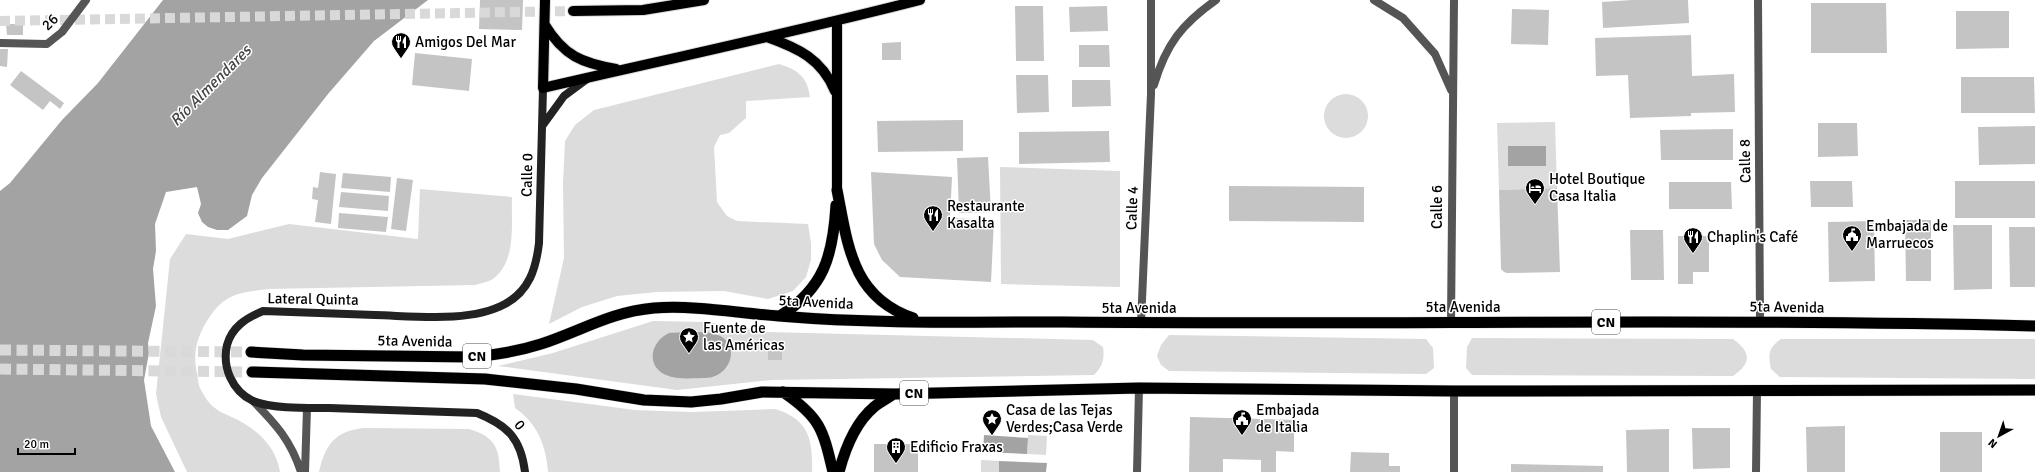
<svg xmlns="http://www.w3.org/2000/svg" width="2035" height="472" viewBox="0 0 2035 472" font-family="Signika,sans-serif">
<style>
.green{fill:#dcdcdc}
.water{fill:#a3a3a3}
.building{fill:#c4c4c4}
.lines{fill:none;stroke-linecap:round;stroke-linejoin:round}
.primary-tunnel{stroke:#d9d9d9;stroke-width:10;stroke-dasharray:10 5;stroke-linecap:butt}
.trunk-tunnel{stroke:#d9d9d9;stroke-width:11;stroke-dasharray:11 5.5;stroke-linecap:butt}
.primary-casing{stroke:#dbdbdb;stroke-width:12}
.trunk-casing{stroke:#dbdbdb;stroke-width:12}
.minor{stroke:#555;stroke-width:8}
.tertiary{stroke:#555;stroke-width:8}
.secondary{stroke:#222;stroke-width:8}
.primary{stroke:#000;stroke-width:10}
.trunk{stroke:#000;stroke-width:11}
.labels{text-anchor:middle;stroke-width:3;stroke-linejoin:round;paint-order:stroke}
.shield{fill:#fff;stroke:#4c4c4c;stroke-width:1}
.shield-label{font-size:14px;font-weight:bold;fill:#000}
.street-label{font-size:15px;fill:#000;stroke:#fff}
.poi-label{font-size:15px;fill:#000;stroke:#fff;text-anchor:start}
.water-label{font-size:16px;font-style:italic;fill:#444;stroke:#fff}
</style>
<rect width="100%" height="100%" fill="#fff"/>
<path class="green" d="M779,64c19,6 28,12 31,33l-64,4v17l-17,15 -9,2 -6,12 3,55 10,14 10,5 71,3 3,19v17l-5,17 -13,14 -25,8 -44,-8 -67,1 -40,4 -35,11 -33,17 15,-66 -1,-75 2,-42 10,-16 19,-15z
M1324 116a22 22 0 1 1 44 0a22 22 0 1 1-44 0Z
M1555,122l2,66 -58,2 -2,-67z
M1000,167l120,4v116l-119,-3z
M420,189l92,8c-1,26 5,64 -19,82 -5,3 -12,4 -18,6l-207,4c-34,4 -46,6 -64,37 -8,15 -11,30 -7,47 1,5 1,12 4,17 13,25 25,22 44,34 18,11 32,27 35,48h-93l-26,-55 -5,-23 14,-135 16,-25 42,5 61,-15 129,15z
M653,321l53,1 61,10 326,8 10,7c2,12 -1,20 -9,28l-322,5 -95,10 -179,-24 55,-13z
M1169,335l257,4 7,9 1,20 -8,6 -257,-3 -8,-6 -4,-9 4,-11z
M1472,338l261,1c18,13 19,24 0,37l-261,-1 -6,-7 1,-21z
M1781,339h254v40l-255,-2 -9,-8c-3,-15 -3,-21 10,-30z
M513,394l122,16 56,2 84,-3c34,10 38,31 37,63h-264c-2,-27 -11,-49 -33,-64z
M364,428l105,1c26,8 30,18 31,43h-181c6,-27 16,-41 45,-44z
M1028,435l19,1 -1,19 -19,-1z
M981,460l18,1v11h-18z"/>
<path class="water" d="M163,0h265l-54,41 -46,53 -66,84 -10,17 -5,21 -19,14h-11l-9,-3 -6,-5 -4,-9 3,-9 -4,-17 -31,5 -11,32 1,27 -3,18 3,37 -8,37 1,10 -5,27 7,46 24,46h-175v-281l10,-8 52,-63 36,-37z
M1508,146h38v20h-38z
M669,333c13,0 37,-3 49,2 24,10 12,43 -13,43 -12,0 -28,2 -39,-3 -21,-9 -15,-34 3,-42z
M984,435l44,3 -1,16 -44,-2z
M999,461l48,2 -1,9h-47z"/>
<path class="building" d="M480,0h43l-1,30 -43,-1z
M1632,0h56l1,23 -86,5 -1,-26z
M1811,3h75l1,50h-76z
M1015,6h28l1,55h-28z
M1107,6l1,25 -38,1 -1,-25z
M1512,9l37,1 -1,35 -37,-1z
M1956,11h53v37l-53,1z
M6,24h17v11h-16z
M1691,35l1,41 42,-2 1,38 -44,1v3l-61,2 -2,-43 -32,1 -1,-38z
M901,42v18h-19v-17z
M1079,45h30l1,22h-31z
M0,49h8l-1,18 -7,-1z
M415,53l57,6 -3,32 -57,-6z
M21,71l43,32 -4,6 -10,-8 -7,9 -33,-25z
M1016,75h32l1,37 -32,1z
M1961,77h73l1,36h-74z
M1072,80h38l1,26 -39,1z
M963,120v31l-85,1 -1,-31z
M1818,123h39l1,33 -40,1z
M2035,126v38l-56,1 -1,-38z
M1733,129v31h-72l-1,-30z
M1109,131l1,31 -91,2v-32z
M988,157l3,55 -32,1 -2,-55z
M320,172l16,2 -5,50 -16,-2 3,-22 -6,-1 1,-12 5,1z
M871,172l81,5 -2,41 44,2 -3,62 -91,-5 -18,-17 -8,-16z
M343,173l48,4 -1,15 -49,-4z
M397,178l16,2 -7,51 -15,-2z
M1810,181h42l1,26h-42z
M1955,181h80v37h-80z
M1669,182h62l1,27h-63z
M1229,186l135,1v35l-135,-1z
M1557,188l3,84 -53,1 -3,-1 -3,-3 -2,-79z
M341,192l48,4 -1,15 -49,-4z
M339,213l49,4 -2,15 -48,-4z
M1905,220h26v61h-25z
M1874,221l1,60 -46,1 -1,-60z
M1953,225h39v64l-38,1z
M2009,227h26v60h-25z
M1630,230h33l1,50h-33z
M1678,236h31v36h-16v12h-15z
M768,347h14v13h-14z
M1190,417l104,3v32l-18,-1v21h-15v-12l-38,-1v13h-34z
M1845,426v46h-38l-1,-45z
M1692,428h38v40l-37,1z
M1669,429v43h-42l-1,-42z
M1940,432h42v40h-42z
M874,444h44v28h-44z
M1351,452l38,1v13h11v6h-50z
M1511,464l92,2v6h-92z"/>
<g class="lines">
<path class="primary-tunnel" d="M0,21l573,-10"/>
<path class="trunk-tunnel" d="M0,350l251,2
M0,369l252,3"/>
<defs>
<path id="primary" d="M545,0l-2,88c126,-29 252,-56 377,-88
M573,11l70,-1 61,-10
M837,21v169
M545,25c19,31 37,38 71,44
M767,37c31,11 55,22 68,54"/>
<path id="trunk" d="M837,190c11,56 15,107 76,128
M780,316c44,-28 53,-60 56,-111
M251,352l52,3 169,2c23,-2 47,-6 69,-13 40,-13 69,-32 113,-36 42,-3 83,5 125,8 95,8 190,6 285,6 323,3 647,-4 971,4
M252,372l233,7 91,10 68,11 47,2 30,-3 41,-7 133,2 244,-6 315,3 581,-1
M783,392c37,25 40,37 50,80
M839,472c6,-23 16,-49 35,-65 6,-5 14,-9 20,-13"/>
</defs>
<use href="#primary" class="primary-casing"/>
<use href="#trunk" class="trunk-casing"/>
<path class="minor" d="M1374,0l29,18 32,36 16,36
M1758,0l2,321
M0,43l47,1 15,-12 24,-32
M1154,85c12,-41 28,-61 62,-85
M1451,322l3,-322
M1141,323l10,-229v-94
M1454,391v81
M1137,472l2,-84
M1756,472l1,-81"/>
<path class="tertiary" d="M253,401c23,23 38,40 48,71
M305,472l2,-64"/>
<path class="secondary" d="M543,125l21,-29 23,-17
M525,472c-4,-34 -18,-47 -48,-59 -49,-2 -99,-3 -148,-5 -22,0 -56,1 -76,-7 -21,-10 -31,-34 -26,-56 5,-18 19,-27 36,-34 37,1 75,3 112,4 39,1 95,8 130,-11 24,-13 31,-35 34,-61l4,-155"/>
<use href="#primary" class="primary"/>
<use href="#trunk" class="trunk"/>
</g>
<defs>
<symbol id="restaurant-pin" viewBox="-11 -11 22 30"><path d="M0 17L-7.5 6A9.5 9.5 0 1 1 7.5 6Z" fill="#000" stroke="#fff"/><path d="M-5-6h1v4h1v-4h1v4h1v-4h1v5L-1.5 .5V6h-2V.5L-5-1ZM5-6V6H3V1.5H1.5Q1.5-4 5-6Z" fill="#fff"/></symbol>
<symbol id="hotel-pin" viewBox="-11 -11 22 30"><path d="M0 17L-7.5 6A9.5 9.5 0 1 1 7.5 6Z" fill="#000" stroke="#fff"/><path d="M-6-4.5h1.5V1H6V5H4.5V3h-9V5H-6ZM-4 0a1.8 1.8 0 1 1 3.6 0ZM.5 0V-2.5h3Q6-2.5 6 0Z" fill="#fff"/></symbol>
<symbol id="civic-pin" viewBox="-11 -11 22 30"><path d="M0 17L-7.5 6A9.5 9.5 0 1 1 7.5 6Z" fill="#000" stroke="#fff"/><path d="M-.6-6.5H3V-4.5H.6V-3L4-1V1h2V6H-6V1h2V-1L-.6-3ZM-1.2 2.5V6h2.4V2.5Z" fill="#fff"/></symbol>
<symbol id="sight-pin" viewBox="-11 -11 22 30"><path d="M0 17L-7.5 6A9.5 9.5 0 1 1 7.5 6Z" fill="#000" stroke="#fff"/><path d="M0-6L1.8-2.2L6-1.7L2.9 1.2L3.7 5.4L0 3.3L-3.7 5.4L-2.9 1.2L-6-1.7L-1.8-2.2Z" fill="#fff"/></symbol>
<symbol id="building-pin" viewBox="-11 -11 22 30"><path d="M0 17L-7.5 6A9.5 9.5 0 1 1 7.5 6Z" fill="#000" stroke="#fff"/><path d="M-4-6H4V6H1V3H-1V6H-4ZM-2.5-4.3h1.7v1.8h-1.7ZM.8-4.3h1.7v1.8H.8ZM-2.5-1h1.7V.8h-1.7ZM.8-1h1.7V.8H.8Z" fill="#fff"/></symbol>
</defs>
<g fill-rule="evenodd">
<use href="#restaurant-pin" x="390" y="31" width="22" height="30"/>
<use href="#hotel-pin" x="1524" y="177" width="22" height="30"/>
<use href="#restaurant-pin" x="922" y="204" width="22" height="30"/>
<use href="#civic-pin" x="1841" y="224" width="22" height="30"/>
<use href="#restaurant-pin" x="1682" y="226" width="22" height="30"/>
<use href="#sight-pin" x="678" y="326" width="22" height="30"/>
<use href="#sight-pin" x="981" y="408" width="22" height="30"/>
<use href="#civic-pin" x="1231" y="408" width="22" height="30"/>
<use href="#building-pin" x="885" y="436" width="22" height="30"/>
</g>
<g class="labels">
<g class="shield">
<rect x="1592" y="310" width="28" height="24" rx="3"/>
<rect x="463" y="344" width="28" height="24" rx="3"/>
<rect x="900" y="381" width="28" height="24" rx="3"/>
</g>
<g class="shield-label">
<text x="1606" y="327">CN</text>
<text x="477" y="361">CN</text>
<text x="914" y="398">CN</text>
</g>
<g class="street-label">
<text transform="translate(50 22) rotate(-45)" y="5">26</text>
<text transform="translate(1745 161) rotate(-91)" y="5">Calle 8</text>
<text transform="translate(527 175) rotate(-89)" y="5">Calle 0</text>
<text transform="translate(1437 207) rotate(-90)" y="5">Calle 6</text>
<text transform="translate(1132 208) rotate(-88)" y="5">Calle 4</text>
<text transform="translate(313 299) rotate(1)" y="5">Lateral Quinta</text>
<text transform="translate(816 302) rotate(3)" y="5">5ta Avenida</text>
<text x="1463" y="312">5ta Avenida</text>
<text transform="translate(1787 307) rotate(1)" y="5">5ta Avenida</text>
<text x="1139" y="313">5ta Avenida</text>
<text transform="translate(415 341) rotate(1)" y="5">5ta Avenida</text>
<text transform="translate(520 425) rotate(50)" y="5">0</text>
</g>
<g class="poi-label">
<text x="415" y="47">Amigos Del Mar</text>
<text x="1549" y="184">Hotel Boutique<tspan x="1549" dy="17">Casa Italia</tspan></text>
<text x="947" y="211">Restaurante<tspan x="947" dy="17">Kasalta</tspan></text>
<text x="1866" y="231">Embajada de<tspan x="1866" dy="17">Marruecos</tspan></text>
<text x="1707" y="242">Chaplin's Café</text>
<text x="703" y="333">Fuente de<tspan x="703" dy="17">las Américas</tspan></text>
<text x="1006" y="415">Casa de las Tejas<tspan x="1006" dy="17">Verdes;Casa Verde</tspan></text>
<text x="1256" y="415">Embajada<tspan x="1256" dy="17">de Italia</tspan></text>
<text x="910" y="452">Edificio Fraxas</text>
</g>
<g class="water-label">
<text transform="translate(210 85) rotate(-45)" y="6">Río Almendares</text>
</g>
</g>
<g transform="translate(1999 436) rotate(220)" stroke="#ffffff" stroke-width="3" paint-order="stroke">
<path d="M0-3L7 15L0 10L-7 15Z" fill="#000000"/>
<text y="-6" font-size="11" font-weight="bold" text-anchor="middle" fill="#000000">N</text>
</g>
<path d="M18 448v6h57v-6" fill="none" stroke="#000000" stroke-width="2"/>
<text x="24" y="448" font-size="12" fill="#000000" stroke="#ffffff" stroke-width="3" paint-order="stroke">20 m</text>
</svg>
